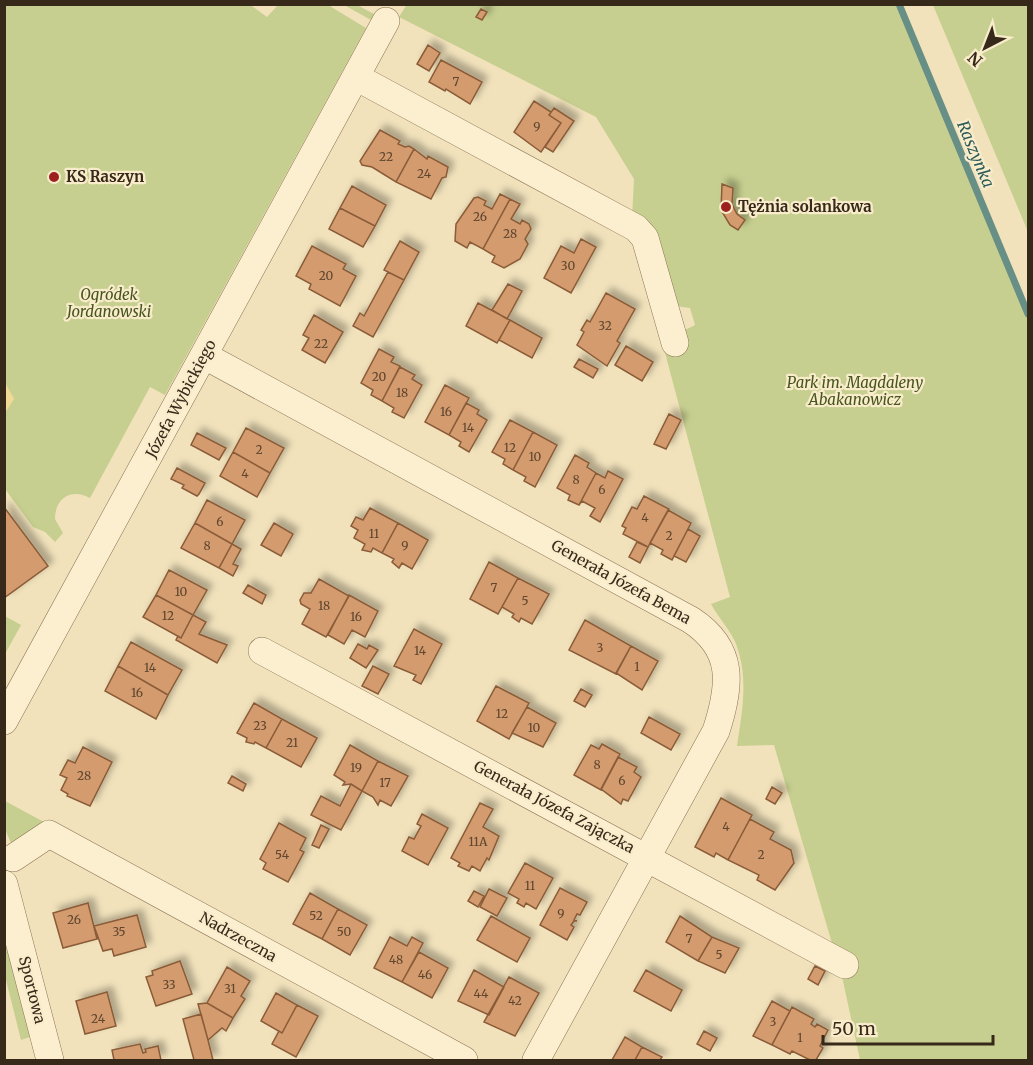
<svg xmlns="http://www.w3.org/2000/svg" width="1033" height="1065" viewBox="0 0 1033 1065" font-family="Merriweather,serif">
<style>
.green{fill:#c6cf8f}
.sand{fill:#f0da95}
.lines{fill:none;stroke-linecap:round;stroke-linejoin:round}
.stream{stroke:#678f86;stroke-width:7}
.building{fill:#d39b6e;stroke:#8a5b38;stroke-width:1.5;filter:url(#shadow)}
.minor-casing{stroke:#897254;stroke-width:28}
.minor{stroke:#fcefcf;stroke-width:27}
.poi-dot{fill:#9d221f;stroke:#f8eccb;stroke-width:2}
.labels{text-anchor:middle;stroke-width:4.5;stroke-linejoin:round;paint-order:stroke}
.number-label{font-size:12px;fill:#5e462f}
.poi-label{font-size:15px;font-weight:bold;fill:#37291a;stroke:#f8eccb;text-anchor:start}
.park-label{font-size:15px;font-style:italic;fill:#46551f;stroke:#f8eccb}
.street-label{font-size:15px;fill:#37291a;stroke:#f8eccb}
.water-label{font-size:16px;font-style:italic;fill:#285857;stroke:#f8eccb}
</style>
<defs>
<filter id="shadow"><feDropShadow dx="5.5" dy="-5.5" stdDeviation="3" flood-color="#0004"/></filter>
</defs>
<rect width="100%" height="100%" fill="#f1e2bb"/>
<path class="green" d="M249,4l18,13 11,-12h50l38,23 -201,367 -15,-8 -60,111c-19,-10 -35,0 -35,21l8,14 -8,9 -10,-10 -12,-5 -28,-38v-484z
M407,4l492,1 129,310v745h-168l-17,-79 -69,-236 -37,1c5,-34 12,-68 -1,-102 -5,-13 -18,-27 -25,-40l19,-7 -66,-248 20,-6 -1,-12 12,-6 -5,-17 -14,-2 -44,-88 2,-39 -38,-62 -197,-100z
M344,5h13l17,9 -3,6z
M933,5h95v227z
M5,616l16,9 -16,29z
M5,801l39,21 -30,28 -9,-21z
M4,938l26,99 -9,3 -16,-64z"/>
<path class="sand" d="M5,382l9,17 -9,14h-1z"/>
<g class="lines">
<path class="stream" d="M899,4l129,310"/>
</g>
<path class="building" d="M481,9l6,3 -5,8 -6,-3z
M428,45l12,8 -11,18 -12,-7z
M441,60l41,22 -12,22 -24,-15 -1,2 -16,-9z
M534,101l17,11 -2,3 12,8 -20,29 -27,-20z
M554,108l20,13 -21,31 -8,-5 16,-24 -12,-8z
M380,130l20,11 -2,3 7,3 4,-1 5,3 -18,33 -24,-15 -10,-2 -2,-4z
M414,149l13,10 1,-3 20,11 -2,10 -4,1 -11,21 -35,-17z
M722,184l11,4 -1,16 5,10 8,6 -7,10 -8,-5 -9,-15z
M352,186l34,19 -11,21 -35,-18z
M500,194l10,5 -27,50 -13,-7 -3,6 -12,-7 1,-17 18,-26 4,-1 8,4 -2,4 8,4z
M510,199l10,5 -9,15 9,5 2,-4 7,4 2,5 -6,10 3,5 -8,15 -16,9 -12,-6 3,-6 -12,-7z
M340,208l35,18 -12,21 -34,-18z
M581,239l15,8 -25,46 -27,-15 17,-32 13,7z
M400,241l19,11 -15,28 -20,-10z
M312,246l34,18 -3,5 13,7 -16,30 -31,-17 2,-5 -15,-8z
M388,272l16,8 -31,57 -20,-11 7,-13 4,3z
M508,284l14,7 -15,28 -15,-9z
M606,293l29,16 -18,32 3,2 -13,23 -30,-21 7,-13 -3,-2 6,-10 3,2z
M478,303l32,17 -13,23 -31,-17z
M314,315l29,17 -18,31 -23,-13 7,-12 -6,-3z
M510,320l32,18 -10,20 -33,-18z
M626,346l27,16 -11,19 -27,-16z
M379,349l15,8 -3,5 9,4 -18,35 -11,-6 2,-5 -12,-7z
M579,359l19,10 -5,9 -19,-11z
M400,367l15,8 -3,4 10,6 -18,33 -12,-6 2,-4 -12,-7z
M445,385l24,13 -20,37 -24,-13z
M466,403l13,7 -2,4 10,6 -18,32 -10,-6 2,-4 -12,-7z
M669,414l12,6 -15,29 -12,-5z
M510,420l23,12 -20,38 -10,-6 2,-5 -13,-7z
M246,428l38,20 -14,25 -37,-21z
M533,432l24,13 -22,42 -11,-6 2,-4 -13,-7z
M197,433l29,15 -7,12 -28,-15z
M233,452l37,21 -13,24 -37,-21z
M575,455l14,8 -2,4 9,6 -17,32 -11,-5 2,-5 -13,-7z
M177,468l28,15 -6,11 -2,2 -15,-8 2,-3 -13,-6z
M608,471l15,8 -23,43 -10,-6 5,-8 -13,-7 -3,4 17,-32 9,5z
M644,496l25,13 -21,38 -25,-13 3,-6 -4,-2 10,-19 5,2z
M207,500l38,20 -13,24 -37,-21z
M4,507l44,59 -44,32z
M370,508l28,15 -16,30 -9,-5 -2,4 -9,-2 3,-6 -11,-6 4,-8 -7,-4 5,-9 7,3z
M668,510l23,13 -19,37 -11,-6 2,-4 -13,-7z
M195,523l37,21 -13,24 -38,-20z
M274,523l19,11 -12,22 -20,-11z
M398,523l30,17 -16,29 -10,-6 -3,5 -7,-6 2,-3 -12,-6z
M688,529l12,7 -14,26 -12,-6z
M637,542l11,5 -8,16 -11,-6z
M232,544l9,5 -8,15 5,2 -5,10 -14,-8z
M489,562l29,16 -20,36 -28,-15z
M169,570l38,20 -14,25 -37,-20z
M518,578l31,16 -17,30 -11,-6 -2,4 -7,-5 2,-3 -12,-7z
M319,579l30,17 -23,41 -24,-13 8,-15 -9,-5 -1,-4 4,-7h7z
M248,585l18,10 -4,9 -19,-11z
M156,595l37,20 -12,23 -38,-21z
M349,595l29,16 -13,26 -13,-7 -8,14 -16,-9z
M193,615l13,7 -7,12 28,11 -10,18 -41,-23 2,-4 3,2z
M585,620l46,26 -15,28 -47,-24z
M414,629l28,15 -21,40 -8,-4 3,-5 -22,-9z
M131,642l51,28 -14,25 -50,-29z
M358,644l9,5 2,-4 9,5 -12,18 -16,-10z
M631,646l27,15 -16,29 -26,-17z
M118,666l50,29 -12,24 -51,-28z
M373,666l16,8 -11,20 -16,-8z
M496,686l33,17 -20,36 -32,-18z
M581,689l11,6 -7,12 -11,-6z
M254,703l28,16 -16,29 -11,-6 -1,2 -8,-2 1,-4 -10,-5z
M527,707l29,16 -13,24 -31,-14z
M649,717l31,17 -9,16 -30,-17z
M282,719l35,19 -16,29 -35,-19z
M602,744l18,10 -19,36 -27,-15 17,-30 8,4z
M350,745l28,16 -16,30 -11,-7 -8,1 2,-3 -11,-7z
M83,747l29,15 -22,44 -23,-10 1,-2 -7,-4 6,-12 -7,-3 8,-15 7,3z
M618,757l19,10 -3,5 7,5 -13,24 -5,-2 -2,5 -20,-15z
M378,761l30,15 -17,30 -11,-6 -2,5 -5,-8 -11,-6z
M232,776l14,8 -3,7 -15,-8z
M351,784l11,7 -21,39 -30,-15 10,-19 19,10z
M772,787l10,6 -7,11 -9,-5z
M721,798l31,17 -24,45 -12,-7 -2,4 -19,-10z
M480,803l13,6 -10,18 16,9 -10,24 -2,-2 -7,13 -8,-5 -3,5 -11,-5 2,-3 -9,-5z
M422,814l26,14 -20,37 -26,-14 7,-14 5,2 7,-13 -4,-2z
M750,819l24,13 -4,7 21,11 3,13 -19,27 -18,-10 2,-5 -31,-15z
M279,823l27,15 -6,12 4,2 -16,30 -25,-13 3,-6 -6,-4z
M321,825l8,4 -10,19 -7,-3z
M525,863l28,15 -17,31 -10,-6 -2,4 -7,-4 2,-4 -11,-6z
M560,888l27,14 -7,13 -3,-1 -3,6 3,1h-3l-3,4 3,2 -7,13 -27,-15z
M489,889l18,9 -10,18 -17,-9z
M474,891l10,5 -6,11 -10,-6z
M310,893l28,16 -16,30 -29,-15z
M88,903l9,36 -34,9 -10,-35z
M338,909l29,16 -17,30 -28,-16z
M137,915l9,32 -32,9 -2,-7 -9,2 -9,-25z
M491,916l39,22 -13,24 -40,-22z
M680,916l32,21 -14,24 -32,-19z
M390,937l17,9 5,-9 11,6 -21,39 -28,-14z
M712,937l27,11 -14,25 -27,-12z
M419,952l29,16 -16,30 -30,-16z
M180,961l12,33 -36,12 -10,-29 7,-2 -1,-4z
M815,966l10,5 -7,14 -10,-6z
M227,967l23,14 -9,15 4,3 -12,19 -26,-15z
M474,970l30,17 -15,28 -31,-14z
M646,970l36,20 -11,21 -37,-20z
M509,977l30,16 -24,43 -31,-14z
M107,992l9,34 -31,8 -9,-33z
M276,993l21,12 -15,28 -21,-12z
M772,1001l18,10 -18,34 -19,-9z
M207,1003l26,15 -7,13 -4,-3 -14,12 -10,-36z
M297,1005l21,11 -22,41 -24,-13 7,-13 3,2z
M792,1007l22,12 -3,5 4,3 2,-3 11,6 -8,16 3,2 -7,12h-6l-18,-9 -2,3 -18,-9z
M201,1014l7,26 5,20h-19l-11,-41z
M704,1031l13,7 -7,13 -13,-7z
M625,1037l17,10 -7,13h-23z
M140,1044l3,9 3,-1 -1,-3 13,-3 3,14h-47l-2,-10z
M642,1047l20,10 -2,3h-25z"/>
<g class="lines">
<defs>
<path id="minor" d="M356,77l280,151 9,10 30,105
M205,356l486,264c44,29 40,65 25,111l-180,329
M262,651l583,314
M4,721l382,-700
M13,858l36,-24 415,226
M4,884l46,176"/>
</defs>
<use href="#minor" class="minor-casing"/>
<use href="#minor" class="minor"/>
</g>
<g class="poi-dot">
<circle cx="54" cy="177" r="6"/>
<circle cx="726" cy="207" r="6"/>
</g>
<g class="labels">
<g class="number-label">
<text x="456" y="86">7</text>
<text x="537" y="131">9</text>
<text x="386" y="161">22</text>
<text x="424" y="178">24</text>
<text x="480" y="221">26</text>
<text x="510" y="238">28</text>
<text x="568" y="270">30</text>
<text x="326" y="280">20</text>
<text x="605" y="330">32</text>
<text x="321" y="348">22</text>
<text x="379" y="381">20</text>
<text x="402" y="397">18</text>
<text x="446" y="416">16</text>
<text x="468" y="432">14</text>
<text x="510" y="452">12</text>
<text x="259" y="454">2</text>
<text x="535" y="461">10</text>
<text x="245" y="478">4</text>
<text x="576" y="484">8</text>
<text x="602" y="494">6</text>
<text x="645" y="522">4</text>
<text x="220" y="526">6</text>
<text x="374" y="538">11</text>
<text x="669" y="540">2</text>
<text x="207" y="550">8</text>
<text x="405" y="550">9</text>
<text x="494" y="592">7</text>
<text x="181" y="596">10</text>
<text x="525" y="605">5</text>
<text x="324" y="610">18</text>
<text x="168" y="620">12</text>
<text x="356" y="621">16</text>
<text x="600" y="652">3</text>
<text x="420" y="655">14</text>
<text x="637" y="671">1</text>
<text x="150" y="672">14</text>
<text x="137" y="697">16</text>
<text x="502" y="718">12</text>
<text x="260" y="730">23</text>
<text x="534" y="732">10</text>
<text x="292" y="747">21</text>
<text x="597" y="769">8</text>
<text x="356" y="772">19</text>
<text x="84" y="780">28</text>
<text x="622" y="785">6</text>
<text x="385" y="787">17</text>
<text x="726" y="831">4</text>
<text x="478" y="846">11A</text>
<text x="282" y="859">54</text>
<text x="761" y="859">2</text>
<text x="530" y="890">11</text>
<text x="561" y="918">9</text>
<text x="316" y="920">52</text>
<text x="74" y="924">26</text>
<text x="119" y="936">35</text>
<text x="344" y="936">50</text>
<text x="689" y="943">7</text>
<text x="719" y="959">5</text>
<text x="396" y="964">48</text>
<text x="425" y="979">46</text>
<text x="169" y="989">33</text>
<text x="230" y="993">31</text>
<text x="481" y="998">44</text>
<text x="515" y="1005">42</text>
<text x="98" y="1023">24</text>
<text x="773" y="1026">3</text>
<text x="800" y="1042">1</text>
</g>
<g class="poi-label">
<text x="66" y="182">KS Raszyn</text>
<text x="738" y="212">Tężnia solankowa</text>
</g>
<g class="park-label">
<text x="109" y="300">Ogródek<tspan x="109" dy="17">Jordanowski</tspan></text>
<text x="855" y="388">Park im. Magdaleny<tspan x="855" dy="17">Abakanowicz</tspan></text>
</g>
<g class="street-label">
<text transform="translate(181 399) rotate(-62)" y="5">Józefa Wybickiego</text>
<text transform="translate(621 582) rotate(29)" y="5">Generała Józefa Bema</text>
<text transform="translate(554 807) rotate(28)" y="5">Generała Józefa Zajączka</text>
<text transform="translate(238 937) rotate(29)" y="5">Nadrzeczna</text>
<text transform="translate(32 990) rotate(76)" y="5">Sportowa</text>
</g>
<g class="water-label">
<text transform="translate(976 154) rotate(67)" y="6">Raszynka</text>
</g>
</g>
<rect width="1033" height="1065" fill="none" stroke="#37291a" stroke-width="12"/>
<g transform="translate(985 48) rotate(222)" stroke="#f8eccb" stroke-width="4.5" paint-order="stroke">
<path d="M0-4.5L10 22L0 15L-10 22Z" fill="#37291a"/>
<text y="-9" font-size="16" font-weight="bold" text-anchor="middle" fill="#37291a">N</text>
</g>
<path d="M823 1035v9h170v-9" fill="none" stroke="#37291a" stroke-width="3"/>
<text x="832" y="1035" font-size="18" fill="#37291a" stroke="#f8eccb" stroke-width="4.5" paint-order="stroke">50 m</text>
</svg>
